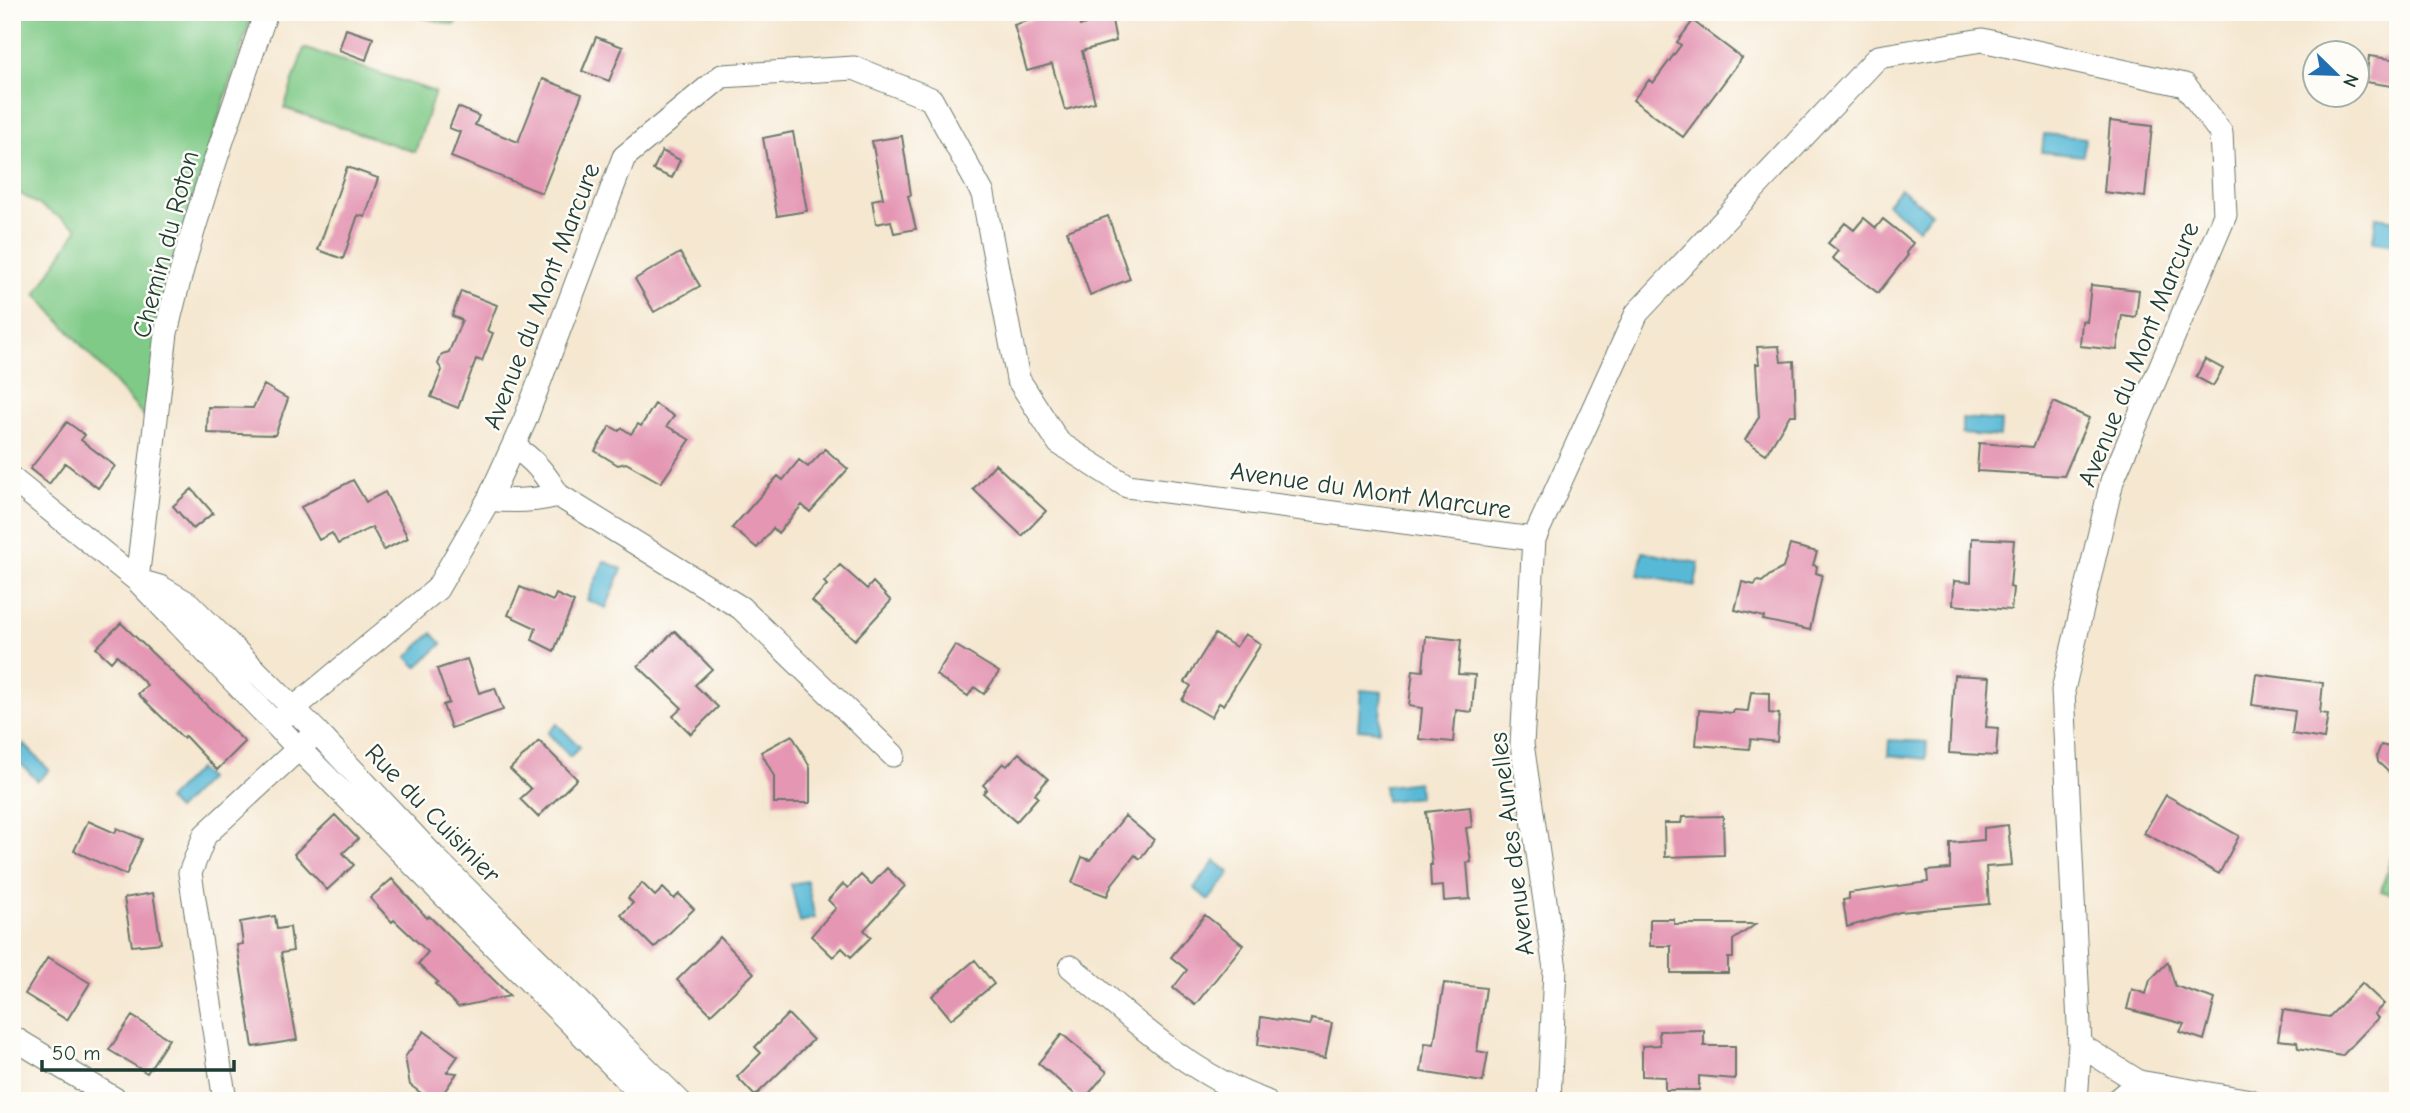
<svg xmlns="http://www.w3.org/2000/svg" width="2410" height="1113" viewBox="0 0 2410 1113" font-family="'Comic Neue',sans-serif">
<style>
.green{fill:#7fca87;stroke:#4f845e;stroke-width:2}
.water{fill:#59b9d7;stroke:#3c7b86;stroke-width:2}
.building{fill:#e496b3}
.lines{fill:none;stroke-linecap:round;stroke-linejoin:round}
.street-casing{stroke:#6a786b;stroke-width:25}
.street{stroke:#fff;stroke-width:23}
.labels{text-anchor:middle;stroke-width:5;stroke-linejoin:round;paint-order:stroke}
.street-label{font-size:26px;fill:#1f3d34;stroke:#fdfcf7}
</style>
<rect width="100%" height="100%" fill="#fdfcf7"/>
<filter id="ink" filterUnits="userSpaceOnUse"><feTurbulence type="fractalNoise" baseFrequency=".0143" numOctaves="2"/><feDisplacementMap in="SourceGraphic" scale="14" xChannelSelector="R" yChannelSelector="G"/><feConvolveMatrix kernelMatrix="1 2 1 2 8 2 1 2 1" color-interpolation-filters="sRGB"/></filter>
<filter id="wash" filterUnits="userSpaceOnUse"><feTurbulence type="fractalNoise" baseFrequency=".00686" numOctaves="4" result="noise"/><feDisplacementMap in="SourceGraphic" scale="28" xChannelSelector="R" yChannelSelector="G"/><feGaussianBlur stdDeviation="1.57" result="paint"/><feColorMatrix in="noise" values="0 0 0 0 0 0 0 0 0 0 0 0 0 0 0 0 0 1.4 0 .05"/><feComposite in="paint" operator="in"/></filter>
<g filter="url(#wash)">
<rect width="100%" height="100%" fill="#f5e7d0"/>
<path class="green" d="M12,12h241l-70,216 -38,189 -109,-123 42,-66 -66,-39z
M400,12h61l-6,13z
M304,48l131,44 -20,60 -131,-44z
M2398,835v61l-17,-5z"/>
<path class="water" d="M2044,134l41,4 -2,18 -41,-4z
M1900,188l31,25 -13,16 -31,-25z
M2376,217l22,3v25l-25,-3z
M1962,418l39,3 -1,16 -38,-3z
M1643,552l56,11 -4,23 -57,-11z
M604,561l18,8 -16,39 -19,-8z
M432,633l10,11 -25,23 -10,-10z
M1361,690l21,2 -3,39 -21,-2z
M557,724l23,23 -10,10 -22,-24z
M1889,740l38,2 -1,17 -38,-4z
M24,744l25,26 -11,11 -25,-25z
M198,769l10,10 -31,31 -10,-10z
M1418,782l1,15 -33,4 -2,-15z
M1215,861l15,12 -21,27 -15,-12z
M807,881l8,37 -15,4 -9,-38z"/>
<g id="blocks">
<path class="building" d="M1056,12h19l5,14 31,-11 5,26 -34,10 13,51 -30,8 -13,-46 -25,7 -13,-46z
M1693,21l49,37 -59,79 -50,-37 16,-20 4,3 28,-38 -4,-3z
M346,29l27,9 -7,22 -27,-10z
M596,37l27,10 -14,34 -27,-10z
M2369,56l29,4v27l-32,-5z
M543,79l39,15 -40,99 -91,-36 9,-25 -11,-4 9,-21 21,9 -4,9 43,17z
M2110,121l42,5 -7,71 -41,-5z
M793,132l14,79 -30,5 -14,-78z
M902,136l9,59 -3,1 8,33 -22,4 -3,-12 -15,3 -4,-24 11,-2 -11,-57z
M662,151l18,9 -8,18 -19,-8z
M347,167l31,11 -13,39 -7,-2 -15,44 -25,-9z
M1108,216l22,63 -40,16 -23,-64z
M1864,218l12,10 7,-9 30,24 -7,10 2,2 -30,38 -46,-35 6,-7 -10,-8 17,-20 9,7z
M680,253l20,33 -46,26 -19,-33z
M2091,285l48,5 -3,27 -14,-2 -5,35 -37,-4 2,-25 5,1z
M461,291l36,14 -10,26 6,2 -11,28 -6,-2 -18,49 -27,-11 11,-27 -4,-6 4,-10 7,-2 13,-32 -10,-4z
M1779,346l2,16 13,-1 2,54h-6l-24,39 -21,-14 14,-23 -3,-53h3l-2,-17z
M2205,359l18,10 -10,17 -17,-9z
M264,385l24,14 -13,36 -68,-2 1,-26 45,1z
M2054,402l35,16 -25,58 -87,-5 2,-28 54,4z
M655,404l19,12 -7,10 23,14 -29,43 -35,-20 -8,2 -23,-14 15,-25 9,5 3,-3 9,6 7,-10 3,2z
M67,422l18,13 -4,5 34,26 -17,22 -33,-25 -16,21 -19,-15z
M825,449l23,20 -38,43 -8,-7 -24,28 -5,-5 -16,20 -25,-20 46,-52 5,4 16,-20 9,7z
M995,464l51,47 -24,25 -49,-47z
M353,480l13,22 19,-10 23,46 -24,12 -12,-23 -34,17 -6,-11 -13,7 -18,-33z
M192,489l21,24 -20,16 -20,-23z
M1972,538l42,2 -4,47 3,1 -2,22 -58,-5 1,-24 17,1z
M1790,545l27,7 -4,13 4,1 -1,7 6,2 -12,55 -47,-10 1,-3 -29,-7 7,-28 13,3 2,-4 5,1 8,-7 13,-7z
M840,565l27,24 6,-7 18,19 -36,39 -43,-39 15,-16 -3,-3z
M520,587l33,14 3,-7 18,8 -20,49 -22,-11 4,-12 -28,-13z
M121,623l124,119 -28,28 -32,-34 -2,2 -45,-44 9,-9 -30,-30 -6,7 -15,-14z
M675,631l37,38 -17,16 23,22 -27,27 -18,-18 9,-8 -44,-42z
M1215,634l21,13 9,-13 16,10 -38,61 -4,-2 -8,14 -29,-17 9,-14 -6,-4z
M1426,636l35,4 -3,34 17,1 -3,37 -16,-2 -3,32 -34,-3 3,-31 -13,-2 4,-36 10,1z
M955,645l44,27 -15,22 -10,-7 -6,9 -32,-21z
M467,659l12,34 16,-5 8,22 -52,18 -8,-23 6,-2 -12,-34z
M2256,674l67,9 -3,30 8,1 -4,25 -32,-5 3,-23 -43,-6z
M1954,675l36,2 -4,50 12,1 -2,28 -47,-3z
M1751,692l18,1v20l10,1 -2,28 -26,-3 -2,10 -53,-4 3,-35 34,3 1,-3 14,1z
M792,735l18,32v36h-36v-27l-13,-24z
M539,741l38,38 -39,38 -18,-18 11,-10 -21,-20z
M2381,745l17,4v32l-20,-19 -1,-7z
M1019,753l29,26 -13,15 3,3 -22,25 -33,-29 4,-4 -4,-4 20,-22 4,3z
M2166,795l73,41 -20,38 -75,-41z
M1470,807l2,20 -6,1 5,34 -4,1 3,36 -26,2 -1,-15 -12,1 -1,-22h2l-6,-53z
M335,815l23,24 -15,14 11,12 -27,25 -33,-36z
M1125,816l29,24 -14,19 -5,-4 -23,29 -5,12 -35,-13 10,-26 8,3z
M1723,816l1,39 -59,2 -1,-34h17l1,-6z
M88,821l27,12 2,-5 25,11 -16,36 -52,-24z
M2008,825l4,40 -26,2 3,37 -89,8 -53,15 -4,-27 6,-1v-6l79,-11 -1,-11 23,-2v-26l34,-3v-12z
M887,868l18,18 -41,44 7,7 -20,20 -9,-9 -9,9 -22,-21 25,-28 -8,-8 15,-16 5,4 13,-13 10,10z
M392,879l35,39 2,-2 81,80 -52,11 -23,-23 3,-2 -20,-18 10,-12 -34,-32 -2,2 -22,-24z
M642,883l13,13 8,-8 11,11 5,-5 15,15 -40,39 -33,-33 12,-12 -5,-5z
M153,893l8,50 -29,3 -8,-48z
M1205,915l38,30 -48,60 -22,-17 14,-18 -16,-13z
M275,916l2,13 13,-2 3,24 -12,2 16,87 -44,7 -16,-102 6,-1 -3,-22z
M1650,919h24v5h82l-23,16v18h-5v15h-57v-27h-21z
M720,937l34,36 -43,41 -34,-34z
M48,957l42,26 -23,37 -42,-26z
M975,960l19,24 -43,35 -19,-23z
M2168,962l7,24 40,13 -11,41 -24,-8 4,-8 -57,-15 5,-20 14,5 4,-14z
M1444,983l42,5 -9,63 11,2 -5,29 -62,-10 4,-29 9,1z
M2362,983l22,21 -10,10 4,4 -36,38 -44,-8 -1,-6 -19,-2 5,-30 46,7z
M788,1014l25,26 -58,56 -18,-19 24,-24 -6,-6z
M132,1016l37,23 -22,34 -38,-23z
M1261,1017l49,8 1,-6 21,4 -7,35 -67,-13z
M1704,1030v16h31v33l-36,-3v14h-34v-13l-23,-1v-30l18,-1 -1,-14z
M424,1031l34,25 -11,16 10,1 -19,28h-6l-22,-16 -5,-28z
M1062,1034l45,38 -24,29 -45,-38z"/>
</g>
</g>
<g filter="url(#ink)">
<use href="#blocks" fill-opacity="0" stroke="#6a786b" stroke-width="2"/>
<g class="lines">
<defs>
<path id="street" d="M514,447c20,12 32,28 44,48l183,113 152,147
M12,479l125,101 161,168 350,353
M489,499c24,3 45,2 69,-4
M137,580l29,-247c25,-110 64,-215 100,-321
M146,583l14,4 29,17 128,128 120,128 242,241
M275,724l162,-135 52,-90 36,-79 99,-263 98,-81 132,-8 77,31 52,95 35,185 41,64 68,43 407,53
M1071,967c59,50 119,108 194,134
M12,1037l106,64
M2080,1045l59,37 112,19
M225,1101l-35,-228 15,-38 104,-96
M1549,1101l6,-132 -33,-225 12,-205 103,-226 241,-256 104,-17 203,45 36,48 4,82 -113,266 -49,209 17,355 -4,56
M2116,1101l23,-19"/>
</defs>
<use href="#street" class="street-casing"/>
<use href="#street" class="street"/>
</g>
</g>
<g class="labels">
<g class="street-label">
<text transform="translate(165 244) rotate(-75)" y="9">Chemin du Roton</text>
<text transform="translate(541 296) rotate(-69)" y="9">Avenue du Mont Marcure</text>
<text transform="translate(2138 354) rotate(-68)" y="9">Avenue du Mont Marcure</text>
<text transform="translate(1371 490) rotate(8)" y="9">Avenue du Mont Marcure</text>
<text transform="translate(433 813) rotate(46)" y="9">Rue du Cuisinier</text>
<text transform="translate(1511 844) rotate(-97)" y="9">Avenue des Aunelles</text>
</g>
</g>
<rect width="2410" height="1113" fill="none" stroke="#fdfcf7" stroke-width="42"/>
<g transform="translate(2336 74) rotate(113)"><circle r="33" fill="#fdfcf7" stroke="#a4b0a9" stroke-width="2"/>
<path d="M0-5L12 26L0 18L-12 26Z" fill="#1f6fb2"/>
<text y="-10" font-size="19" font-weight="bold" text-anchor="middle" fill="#1f3d34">N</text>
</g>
<path d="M42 1060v10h192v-10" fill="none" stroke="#1f3d34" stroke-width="3.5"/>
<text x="52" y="1060" font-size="21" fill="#1f3d34" stroke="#fdfcf7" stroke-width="5" paint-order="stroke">50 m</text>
</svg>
